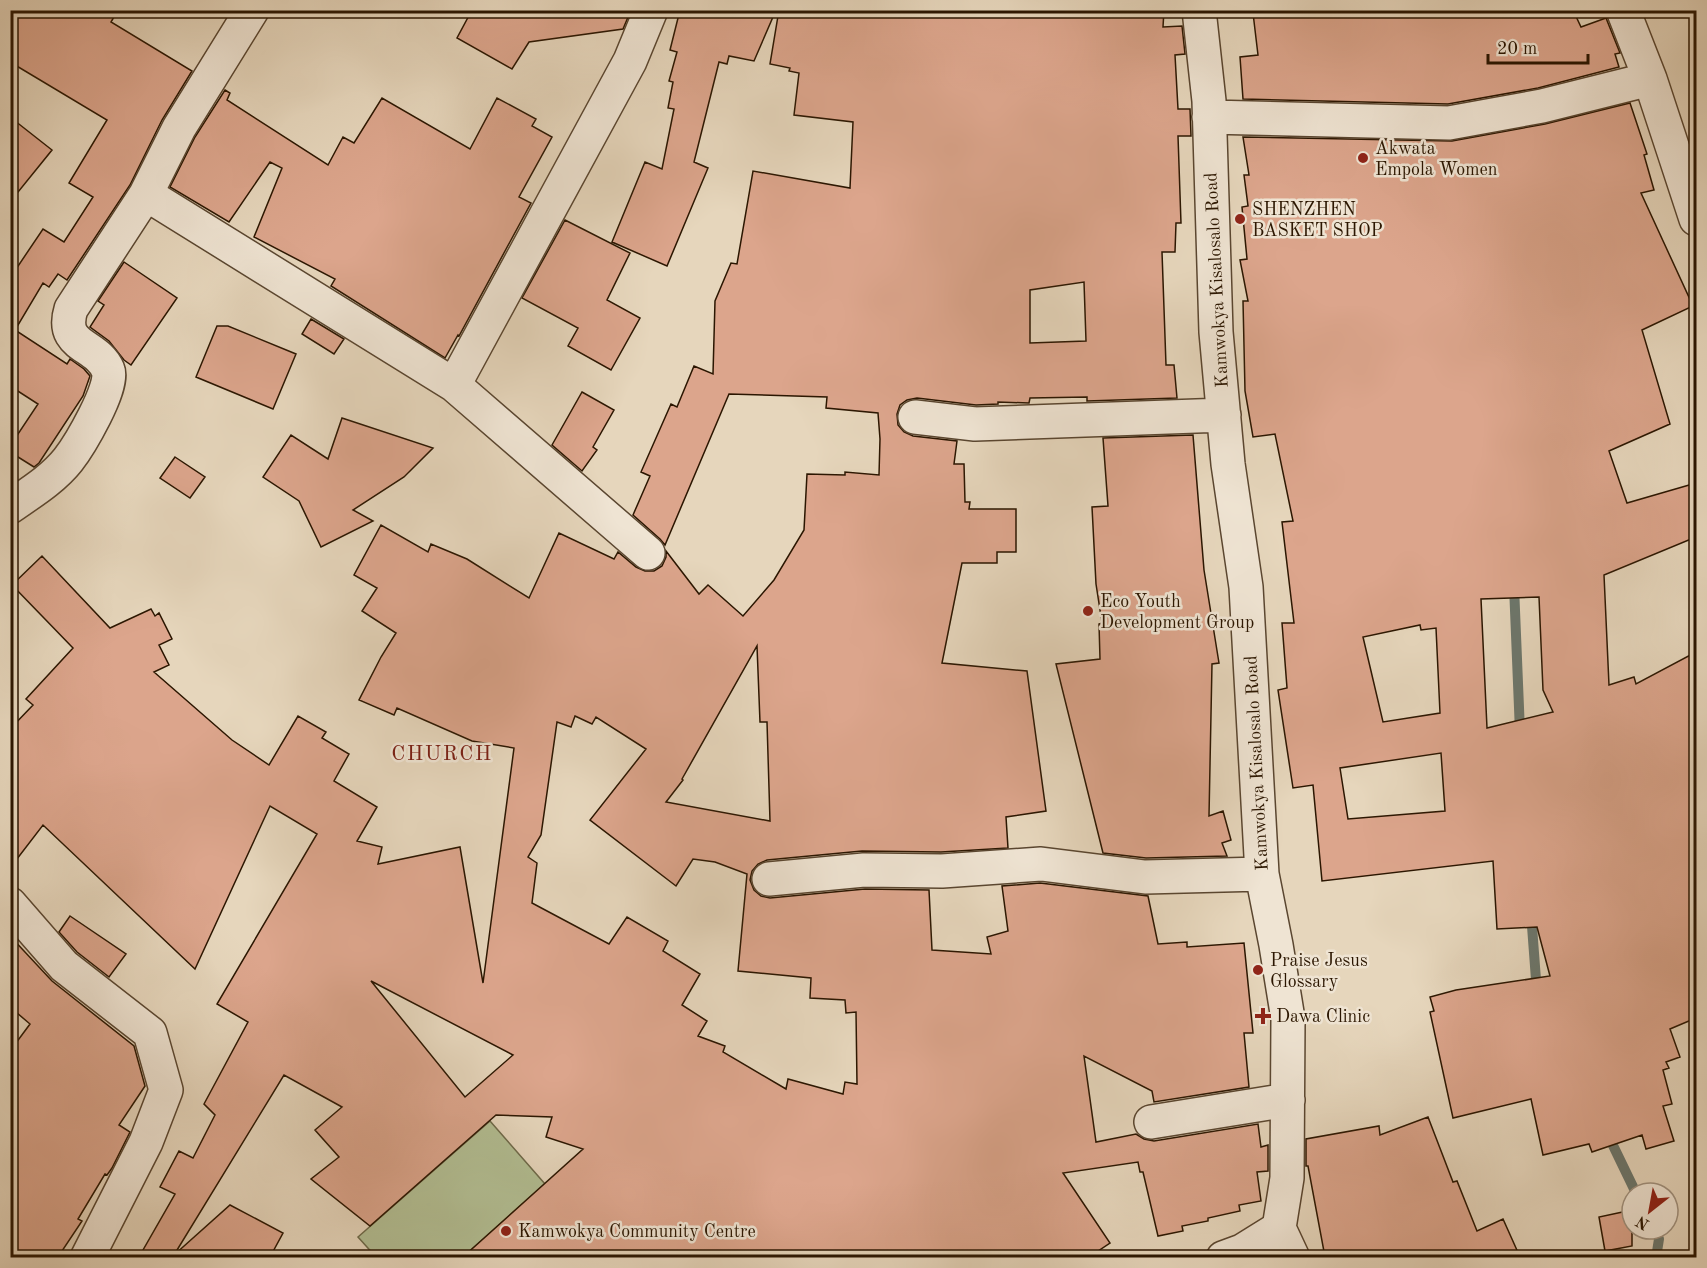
<svg xmlns="http://www.w3.org/2000/svg" width="1707" height="1268" viewBox="0 0 1707 1268" font-family="'Old Standard TT',serif">
<style>
.green{fill:#b2be93;stroke:#6e6a4a;stroke-width:1.5}
.lines{fill:none;stroke-linecap:round;stroke-linejoin:round}
.stream{stroke:#6c776d;stroke-width:10}
.building{fill:#dca58c;stroke:#2b1601;stroke-width:1.5;fill-rule:evenodd}
.street-casing{stroke:#5a4630;stroke-width:36}
.street{stroke:#efe4d3;stroke-width:33}
.poi-dot{fill:#8f2418;stroke:#efe4d3;stroke-width:2}
.labels{text-anchor:middle;stroke-width:5;stroke-linejoin:round;paint-order:stroke}
.poi-label{font-size:18px;fill:#2b1601;stroke:#efe4d3;text-anchor:start}
.street-label{font-size:18px;fill:#2b1601;stroke:#efe4d3}
.quarter-label{font-size:21px;letter-spacing:1.5px;fill:#7a1f14;stroke:#efe4d3}
</style>
<rect width="100%" height="100%" fill="#e6d6bc"/>
<filter id="stains"><feTurbulence type="fractalNoise" baseFrequency=".00333" numOctaves="4"/><feColorMatrix values="0 0 0 0 .2 0 0 0 0 .09 0 0 0 0 .02 0 0 0 .5 -.17"/></filter>
<radialGradient id="worn" r=".72"><stop offset=".6" stop-color="#630" stop-opacity="0"/><stop offset="1" stop-color="#630" stop-opacity=".3"/></radialGradient>
<path class="green" d="M490,1121l55,63 -82,73h-87l-18,-20z"/>
<g class="lines">
<path class="stream" d="M1514,586l6,146
M1531,913l6,80
M1607,1133l29,60
M1654,1229l5,10 -3,19"/>
</g>
<path class="building" d="M10,10h108l-7,12 81,49 -30,49 -32,65 -63,95 -9,-6 -9,13 -6,-4 -28,47 52,34 3,-5 14,10 6,7 -7,20 -44,67 -5,4 -24,-15v-6l28,-42 -28,-18v-108l33,-49 21,13 29,-45 -24,-14 38,-63 -97,-58z
M472,10h159l-8,19 -94,13 -17,27 -55,-31z
M680,10h96l-22,51 -25,-5 -2,8 -8,-2 -25,100 14,6 -41,98 -55,-24 33,-80 17,7 12,-60 -6,-1 5,-26 -4,-1 8,-29 -7,-2z
M779,10h385l-1,17 19,-1 3,28 -10,1 3,54h12l1,27h-13l3,87h-5l-1,29h-13l4,113h8l3,33 -90,3v-4l-57,1 -1,5 -31,-1v2l-22,1 -59,-7 -10,2 -7,5 -3,9 1,11 6,7 9,4 44,5 -3,23h10l1,38h5l-1,7h47v43h-19v11h-35l-20,100 85,8 19,140 -40,6 2,31 -67,4 -79,-1 -95,9 -9,4 -6,7 -2,9 4,10 7,6 9,2 95,-9 64,1 3,60 59,4 -4,-17 21,-6 -6,-45 38,-3 108,13 10,48 29,-2v5l57,-4 9,90h-9l5,54 -95,15 -2,-11 -68,-35 12,86 40,-8 8,5 10,2 104,-17 3,23 7,-2v26l-11,1 4,29 -22,4 1,6 -32,7v3l-26,5 1,5 -25,5 -15,-64h-3l-2,-10 -75,11 47,70 -21,14h-626l120,-108 -37,-12 6,-20 -56,-2 -126,111 -59,-47 28,-22 -24,-27 27,-23 -58,-32 -110,180 56,-50 53,28 -13,24h-131l36,-63 -15,-7 19,-36 14,7 22,-43 -11,-11 44,-82 -31,-18 100,-170 -47,-28 -75,163 -152,-144 -33,43v-139l23,-24 -7,-6 47,-51 -61,-63 30,-29 68,72 41,-19 4,7 4,-3 13,26 -13,6 10,20 -15,7 78,68 37,25 29,-49 28,16 -4,6 27,16 -15,27 43,26 -20,34 25,6 -4,17 82,-17 23,136 31,-235 -42,-7 -75,-33 -3,7 -35,-15 22,-43 15,-24 -34,-22 15,-23 -23,-13 27,-50 47,27 3,-8 36,15 62,39 30,-65 55,26 4,-7 18,15 9,4h9l8,-5 4,-9v-6l33,43 9,-9 35,31 31,-36 30,-50 3,-56 38,1v-3l34,3 1,-36 -2,-26 -52,-5 1,-11 -98,-3 -64,151 -5,-6 -27,-24 17,-39 -9,-4 30,-68 6,3 17,-41 19,8 2,-73 16,-38 6,1 16,-93 97,17 3,-66 -59,-7 5,-42 -10,-2 1,-3 -20,-4zM1084,282l2,59 -56,2v-53zM757,646l3,76h7l3,99 -104,-19 17,-22 -1,-1zM575,716l17,8 4,-7 50,32 -56,71 86,66 17,-27 22,3 32,12 -9,97 73,7 -1,20 35,2 1,13 10,-1 1,72 -12,-2 -2,12 -55,-15 -2,10 -63,-37 2,-6 -27,-10 9,-15 -25,-16 18,-31 -37,-23 5,-10 -41,-24 -18,27 -77,-41 5,-40 -9,-6 13,-22 16,-113 14,5zM371,981l142,74 -48,42z
M1278,10h295l8,17 25,-9 14,35 -5,1 4,13 -81,21 -90,16 -205,-5 -3,-42 18,-2 -5,-42z
M225,90l5,3 -3,7 101,65 15,-28 11,6 28,-45 88,51 27,-51 39,21 -4,7 20,11 -33,60 12,6 -72,133 -1,-1 -13,23 -114,-72 4,-7 -81,-42 28,-69 -12,-6 -41,60 -59,-35 25,-50z
M1630,103l17,51 -3,1 10,35 -13,3 52,113 -51,24 28,94 -61,27 18,52 69,-20v54l-92,38 5,110 25,-8 2,7 60,-32v366l-26,11 10,28 -14,5 3,6 -6,2 9,34 -9,2 11,35 -28,8 -4,-14 -50,17 -3,-8 -46,11 -12,-56 -78,19 -23,-106 4,-1 -4,-14 26,-7 94,-14 -13,-49 -40,2 -4,-68 -171,20 -9,-96 -20,3 -15,-98 9,-2 -5,-65h12l-12,-101 11,-1 -18,-87 -22,3 -8,-46 -2,-90h5l-8,-41 7,-1 -5,-52 6,-1 -4,-31h5l-6,-38 209,4 93,-17zM1539,597l4,93 10,22 -66,16 -6,-129zM1420,625l1,5 15,-2 4,85 -57,9 -20,-85zM1441,753l4,58 -97,8 -8,-51z
M10,117l42,33 -42,52z
M565,220l65,33 -23,47 33,18 -29,52 -43,-24 10,-18 -56,-30z
M124,262l53,36 -46,67 -7,-5 -15,-19 -19,-14 14,-22 -6,-4z
M311,319l33,20 -10,15 -32,-20z
M217,326h11l68,28 -23,55 -77,-32z
M582,392l32,18 -21,37 4,3 -15,21 -30,-26z
M342,418l91,30 -29,29 -51,33 20,11 -52,26 -22,-46 -36,-24 28,-42 37,24z
M1193,435l11,135 15,93 -7,1 -3,152 14,-5 8,29 -9,3 5,13 -81,2 -43,-5 -47,-189 44,-5 -1,-35 3,-1 -6,-39 -4,-77 16,-1 -5,-68z
M175,457l30,20 -15,21 -30,-20z
M70,916l56,38 -17,23 -32,-25 -18,-20z
M10,936l42,45 82,65 11,40 -26,39 11,7 -18,36 -5,7 -2,-1 -27,45 4,2 -24,36h-48v-206l20,-27 -20,-17z
M1428,1117l25,65 4,-1 20,50 26,-12 17,38h-195l-17,-91h-2v-27l73,-13 1,9z
M1632,1210v36l-27,5 -6,-34z"/>
<g class="lines">
<defs>
<path id="street" d="M1199,10l10,91 7,231 12,132 18,123 16,287 14,71 12,74 -1,159 -8,50
M1623,10l27,69 46,140
M1209,117l240,6 93,-17 108,-27
M146,194l308,191 194,168
M454,385l176,-324 21,-51
M915,417l60,7 249,-9
M10,507c20,-14 43,-28 58,-47 11,-14 47,-74 40,-90 -11,-27 -49,-22 -37,-61l75,-115 33,-66 73,-118
M769,879l95,-9 78,1 99,-7 104,13 117,-3
M10,904l54,62 86,67 16,57 -20,52 -59,116
M1151,1122l137,-22
M1279,1228l14,30
M1223,1258l19,-7 37,-23"/>
</defs>
<use href="#street" class="street-casing"/>
<use href="#street" class="street"/>
</g>
<g class="poi-dot">
<circle cx="1363" cy="158" r="6"/>
<circle cx="1240" cy="219" r="6"/>
<circle cx="1088" cy="611" r="6"/>
<circle cx="1258" cy="970" r="6"/>
<path d="M1260 1007h6v6h6v6h-6v6h-6v-6h-6v-6h6z"/>
<circle cx="506" cy="1231" r="6"/>
</g>
<g class="labels">
<g class="poi-label">
<text x="1375" y="154">Akwata<tspan x="1375" dy="21">Empola Women</tspan></text>
<text x="1252" y="215">SHENZHEN<tspan x="1252" dy="21">BASKET SHOP</tspan></text>
<text x="1100" y="607">Eco Youth<tspan x="1100" dy="21">Development Group</tspan></text>
<text x="1270" y="966">Praise Jesus<tspan x="1270" dy="21">Glossary</tspan></text>
<text x="1276" y="1022">Dawa Clinic</text>
<text x="518" y="1237">Kamwokya Community Centre</text>
</g>
<g class="street-label">
<text transform="translate(1216 280) rotate(-93)" y="6">Kamwokya Kisalosalo Road</text>
<text transform="translate(1256 763) rotate(-93)" y="6">Kamwokya Kisalosalo Road</text>
</g>
<g class="quarter-label">
<text x="442" y="760">CHURCH</text>
</g>
</g>
<rect width="1707" height="1268" fill="none" stroke="#e6d6bc" stroke-width="36"/>
<rect x="12" y="12" width="1683" height="1244" fill="none" stroke="#2b1601" stroke-width="3"/>
<rect x="18" y="18" width="1671" height="1232" fill="none" stroke="#2b1601" stroke-width="1.5"/>
<g transform="translate(1650 1211) rotate(211)"><circle r="28" fill="#efe4d3" stroke="#a1927f" stroke-width="1.5"/>
<path d="M0-4.5L10 22L0 15L-10 22Z" fill="#8f2418"/>
<text y="-9" font-size="16" font-weight="bold" text-anchor="middle" fill="#2b1601">N</text>
</g>
<path d="M1488 54v9h100v-9" fill="none" stroke="#2b1601" stroke-width="3"/>
<text x="1497" y="54" font-size="18" fill="#2b1601" stroke="#efe4d3" stroke-width="4.5" paint-order="stroke">20 m</text>
<rect width="100%" height="100%" filter="url(#stains)"/>
<rect width="100%" height="100%" fill="url(#worn)"/>
</svg>
